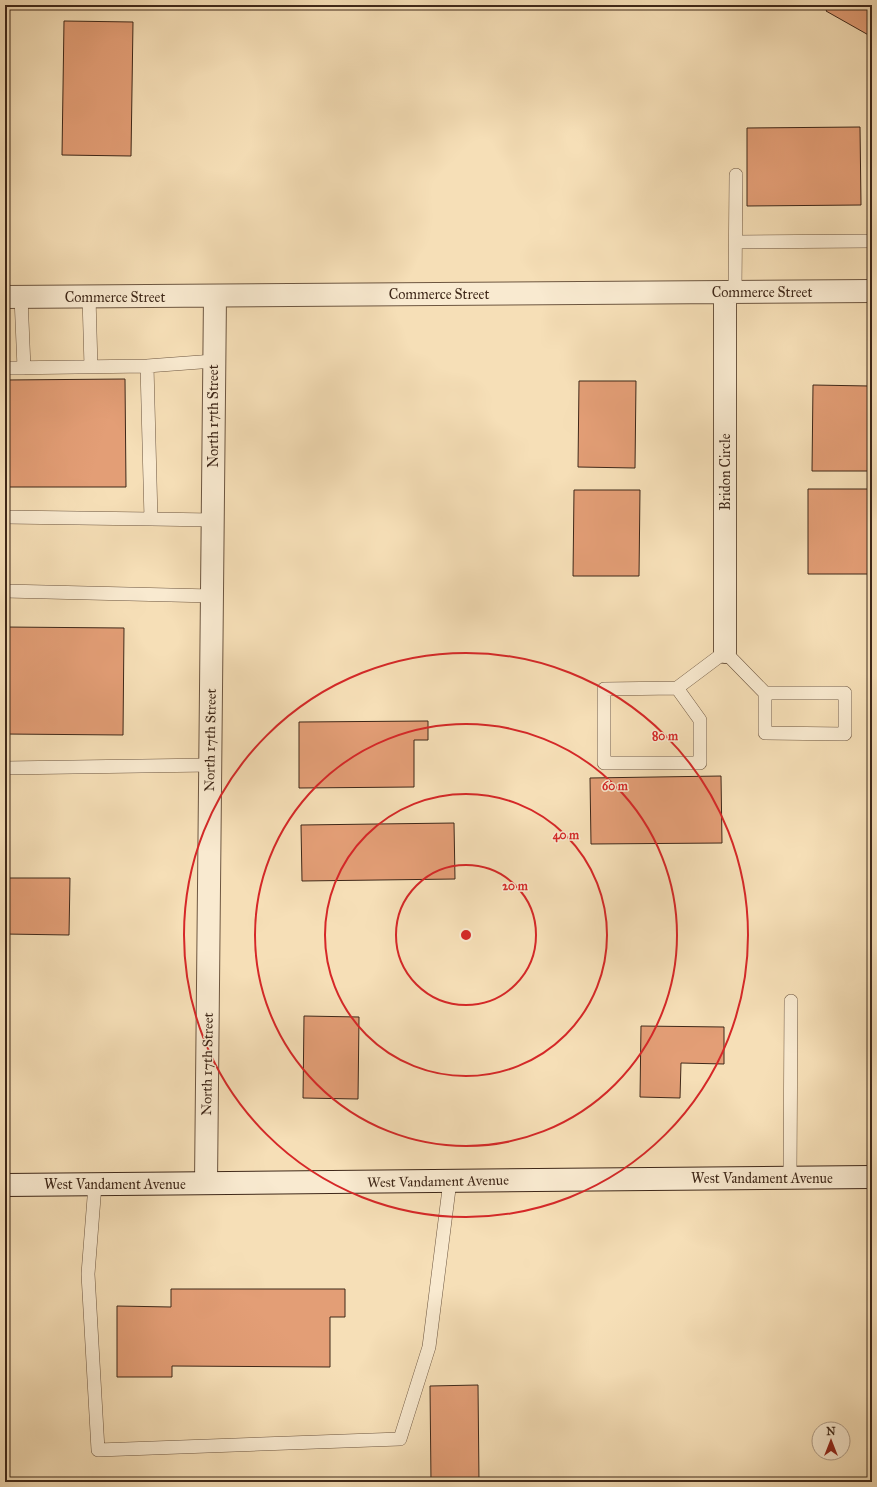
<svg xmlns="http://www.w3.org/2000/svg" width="877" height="1487" viewBox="0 0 877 1487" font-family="'IM FELL Great Primer',serif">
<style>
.building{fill:#e39e76;stroke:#3f2819}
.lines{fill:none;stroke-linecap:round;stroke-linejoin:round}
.lane-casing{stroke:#6d5640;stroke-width:14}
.street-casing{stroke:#6d5640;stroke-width:24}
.secondary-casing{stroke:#3f2819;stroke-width:24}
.lane{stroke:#f9ead0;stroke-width:13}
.street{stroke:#f9ead0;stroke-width:22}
.secondary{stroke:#f9ead0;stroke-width:22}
.ring{fill:none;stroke:#d62828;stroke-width:2}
.labels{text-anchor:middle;stroke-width:3;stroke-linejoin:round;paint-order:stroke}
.street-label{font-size:14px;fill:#3f2819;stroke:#f9ead0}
.centre{fill:#d62828;stroke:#f9ead0;stroke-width:2}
.ring-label{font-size:12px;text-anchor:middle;font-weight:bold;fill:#d62828;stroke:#f9ead0;stroke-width:3;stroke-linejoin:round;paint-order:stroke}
</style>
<rect width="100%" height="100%" fill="#f6dfb7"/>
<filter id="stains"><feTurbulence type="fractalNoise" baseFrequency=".005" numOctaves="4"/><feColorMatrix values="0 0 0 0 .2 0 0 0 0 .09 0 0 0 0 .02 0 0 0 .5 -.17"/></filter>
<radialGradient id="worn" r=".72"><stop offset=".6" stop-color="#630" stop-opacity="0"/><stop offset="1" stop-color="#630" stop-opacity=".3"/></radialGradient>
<path class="building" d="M830,5h42v32l-46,-26z
M64,21l69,1 -2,134 -69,-1z
M860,127l1,78 -114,1v-78z
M125,379l1,108h-121v-107z
M579,381h57l-1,87 -57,-1z
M813,385l56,1 -1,85h-56z
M808,489h64v85h-64z
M574,490h66l-1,86h-66z
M5,627l119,1 -1,107 -118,-1z
M428,721v19h-14v47l-115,1v-66z
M721,776l1,67 -131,1 -1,-66z
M454,823l1,56 -153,2 -1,-56z
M5,878h65l-1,57 -64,-1z
M304,1016l55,1 -1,82 -55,-1z
M641,1026l83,1v37l-43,-1 -1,35 -40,-1z
M171,1289h174v28h-15v50l-158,-1v11h-55v-71l54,1z
M478,1385l1,97h-48l-1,-96z"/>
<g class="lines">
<defs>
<path id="lane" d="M736,242l136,-1
M735,292l1,-117
M21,297l3,71
M89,297l2,70
M147,366l4,153 61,1
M5,368l142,-2 67,-5
M5,517l146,2
M5,591l207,5
M677,688l23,32v43h-96v-74l73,-1 48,-36 40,41h80v41l-80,-1v-40
M5,768l205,-3
M790,1178l1,-177
M95,1185l-7,89 10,176 302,-11 29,-92 21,-166"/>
<path id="street" d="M725,292v360
M5,297l867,-6
M206,1183l9,-887"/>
<path id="secondary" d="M5,1185l867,-8"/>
</defs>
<use href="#lane" class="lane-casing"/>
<use href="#street" class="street-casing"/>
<use href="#secondary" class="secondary-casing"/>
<use href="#lane" class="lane"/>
<use href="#street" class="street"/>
<use href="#secondary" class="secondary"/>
</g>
<g class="ring">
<circle cx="466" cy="935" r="70"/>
<circle cx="466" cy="935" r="141"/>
<circle cx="466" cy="935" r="211"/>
<circle cx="466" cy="935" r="282"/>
</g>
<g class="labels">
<g class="street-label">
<text x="762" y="297">Commerce Street</text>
<text x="439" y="299">Commerce Street</text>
<text x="115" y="302">Commerce Street</text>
<text transform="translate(213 416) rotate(-90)" y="5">North 17th Street</text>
<text transform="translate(725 472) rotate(-90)" y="5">Bridon Circle</text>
<text transform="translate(210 740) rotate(-89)" y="5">North 17th Street</text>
<text transform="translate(207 1064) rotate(-89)" y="5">North 17th Street</text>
<text x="762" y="1183">West Vandament Avenue</text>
<text transform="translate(438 1181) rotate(-1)" y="5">West Vandament Avenue</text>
<text x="115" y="1189">West Vandament Avenue</text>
</g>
</g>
<circle cx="466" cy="935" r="6" class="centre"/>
<g class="ring-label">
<text x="665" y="740">80 m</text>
<text x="615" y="790">60 m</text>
<text x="566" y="839">40 m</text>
<text x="515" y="890">20 m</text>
</g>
<rect width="877" height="1487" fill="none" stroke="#f6dfb7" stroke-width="20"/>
<rect x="6" y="6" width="865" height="1475" fill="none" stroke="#3f2819" stroke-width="2"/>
<rect x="10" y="10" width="857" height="1467" fill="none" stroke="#3f2819"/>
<g transform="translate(831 1441)"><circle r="19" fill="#f9ead0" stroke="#af9c87"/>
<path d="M0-3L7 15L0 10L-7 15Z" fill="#8f2418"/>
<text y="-6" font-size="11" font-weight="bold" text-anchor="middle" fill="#3f2819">N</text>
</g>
<rect width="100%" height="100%" filter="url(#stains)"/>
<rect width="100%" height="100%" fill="url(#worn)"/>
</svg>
